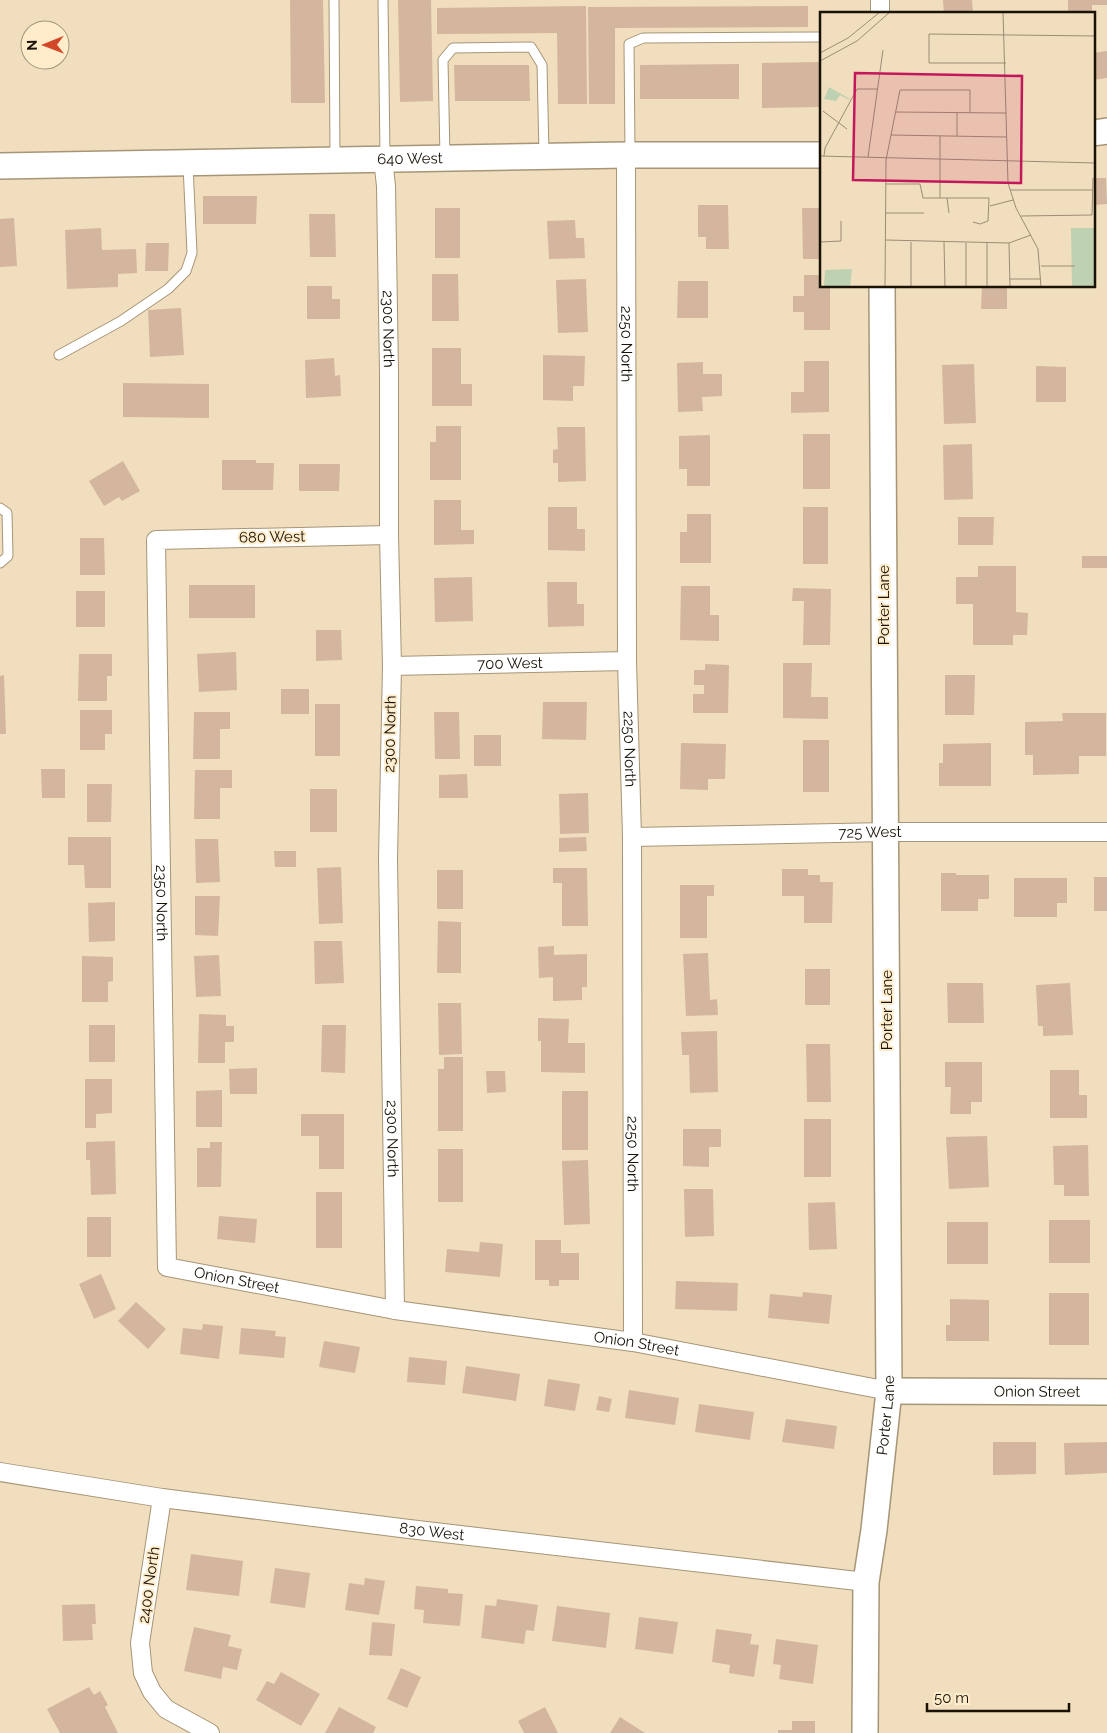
<svg xmlns="http://www.w3.org/2000/svg" width="1107" height="1733" viewBox="0 0 1107 1733" font-family="Raleway,sans-serif">
<style>
.building{fill:#d4b69e}
.lines{fill:none;stroke-linecap:round;stroke-linejoin:round}
.lane-casing{stroke:#a79577;stroke-width:11}
.street-casing{stroke:#a79577;stroke-width:20}
.secondary-casing{stroke:#a79577;stroke-width:28}
.lane{stroke:#fff;stroke-width:9}
.street{stroke:#fff;stroke-width:18}
.secondary{stroke:#fff;stroke-width:25}
.labels{text-anchor:middle;stroke-width:4;stroke-linejoin:round;paint-order:stroke}
.street-label{font-size:15px;fill:#191207;stroke:#feeccb}
.inset-road{fill:none;stroke:#9b8c75;stroke-width:1}
.view{fill:#c2185b;fill-opacity:0.15;stroke:#c2185b;stroke-width:2.5}
.inset-edge{fill:none;stroke:#191207;stroke-width:2.5}
</style>
<rect width="100%" height="100%" fill="#f1debe"/>
<path class="building" d="M290,0h33l2,103h-34z
M398,0h33l2,101 -33,1z
M943,0h29l1,14h-29z
M1068,0h39v5h-15v9h-24z
M586,6l1,98h-29l-1,-71 -120,1v-26z
M808,6v21l-193,1v76h-26l-1,-97z
M1107,51v27l-14,2v-27z
M821,62v45l-59,1v-45z
M739,64v35h-99v-34z
M454,65h75l1,36h-75z
M1093,178h13l1,26 -14,1z
M203,196h54l-1,28h-53z
M698,205h30l1,44h-23v-12h-8z
M435,208h25v50h-25z
M802,208h19v51h-18z
M309,214h26l1,43h-26z
M14,218l3,48 -17,1v-48z
M575,220l1,18h8l1,20 -36,1 -2,-38z
M101,228l1,22 34,-1 1,24 -19,1v13l-51,2 -2,-59z
M146,243h23l-1,28h-23z
M432,274h26l1,47h-27z
M804,275h17v11h9v44h-26v-18h-11v-16h11z
M586,279l2,53 -30,1 -2,-53z
M678,281h30v37h-31z
M307,286h25v13h8v20h-33z
M982,286h25v23h-26z
M181,308l3,47 -34,2 -2,-47z
M432,348h29v36h11v22h-40z
M543,355l42,1 -1,30h-11v15l-30,-1z
M334,358l1,18 5,-1 1,21 -35,2 -1,-38z
M804,361h25v51l-38,1v-21h13z
M703,362v12h19v22l-20,1 1,14 -25,1 -1,-49z
M974,364l2,59 -32,1 -2,-59z
M1036,366l30,1v35h-30z
M123,383l86,1v34l-86,-1z
M436,426h25v54h-31v-38h6z
M557,427h28l1,54 -28,1v-19h-5v-13l5,-1z
M803,434h27v55h-27z
M710,435v51h-23v-17h-8v-33z
M972,444l1,55 -29,1 -1,-55z
M222,460h34v3h18l-1,27h-51z
M123,461l17,30 -18,10 -3,-4 -15,9 -15,-25z
M299,464h41l-1,27h-40z
M434,500h27v30h13v14l-40,1z
M548,507h29v22h8v22l-37,-1z
M803,507h25v57h-25z
M687,514h24v49h-31v-31h7z
M958,517h36l-1,28h-35z
M80,538h24l1,37h-25z
M1082,556h25v12h-25z
M978,566h38v46l12,1 -1,22h-14v10h-40v-41h-17v-27h22z
M472,577l1,44 -38,1 -1,-44z
M547,582h30v22h7v22l-36,1z
M189,585h66v33h-66z
M681,586h29v29h9v26l-39,-1z
M793,588l38,1 -1,56h-27l1,-44h-12z
M76,591h29v36h-29z
M316,630h25l1,30 -26,1z
M236,652l1,38 -38,2 -2,-38z
M79,654h33v22h-5v25h-29z
M783,663h29l-1,34h17v22l-45,-1z
M705,664l24,1 -1,48h-35v-19h11v-9h-10v-15h11z
M4,675l2,59h-6v-58z
M945,675h30l-1,40h-29z
M281,689h28v25h-28z
M543,702h44l-1,38 -44,-1z
M315,704h25v52h-25z
M80,710h32v24h-7v16h-25z
M194,712h36v17h-10v30h-27z
M434,712h25l1,47h-25z
M1062,713h44v43h-27v18l-46,1v-20h-8v-33l38,-1z
M474,735h27v31h-27z
M803,740h26v52h-26z
M681,743l45,1 -1,35h-17v11l-28,-1z
M991,743v43h-52v-23h4v-19z
M41,769h24v29h-23z
M195,770h37v18h-12v31h-26z
M467,774l1,24h-29v-23z
M87,784h25l-1,38h-24z
M310,789h27v43h-27z
M588,793l1,40 -29,1 -1,-40z
M68,837h43v51h-26l-1,-23h-16z
M586,837l1,14 -28,1v-14z
M195,839h23l2,43 -24,1z
M274,851h22v16h-21z
M341,867l2,56 -24,1 -2,-56z
M553,868h34l1,58h-26v-43h-9z
M782,869h26v6h12v7h13l-1,41h-28v-27h-22z
M437,870h26v39h-26z
M941,873h15v2h33v24h-11v12h-37z
M1094,877h13v34h-13z
M1014,878h53v25h-10v14h-43z
M680,885h34v11h-7v42h-27z
M195,896h25l-2,40 -23,-1z
M115,902v39l-26,1 -1,-39z
M438,921l23,1v51h-24z
M314,941h28l2,42 -29,1z
M554,946v9l33,-1v33h-5v13l-29,1v-24l-14,1 -1,-31z
M708,953l2,47 7,-1 1,16 -32,1 -3,-62z
M219,955l2,41 -25,1 -2,-41z
M82,956l31,1v24l-5,1v20h-26z
M805,969h25v36h-25z
M947,983h36l1,40h-36z
M1070,983l3,52 -30,1v-10h-5l-2,-41z
M438,1003h23l1,51 -23,1z
M199,1014l27,1v11h8v16h-9v21h-27z
M538,1018l31,1 -1,24h17v30l-44,-1v-31h-3z
M89,1025h26v37h-26z
M322,1025h24l-1,48 -24,-1z
M717,1031l1,61 -28,1 -1,-38h-7l-1,-23z
M806,1044h24l1,58h-24z
M444,1057h19v74h-25v-62h6z
M945,1062h37v40h-11v12h-21l1,-27h-6z
M257,1068v26h-27l-1,-25z
M1050,1070h29v25h8v23h-37z
M486,1071h19l1,21 -19,1z
M85,1079h27v34l-16,1v14h-11z
M222,1090v37h-26v-36z
M562,1091h26v59h-26z
M301,1114h43v55h-25v-33h-18z
M804,1119h27v58h-27z
M683,1129h38v18h-12v20l-26,-1z
M987,1136l2,51 -40,2 -3,-52z
M115,1141l1,53 -25,1 -1,-35h-4v-18z
M210,1142h12l-1,45h-24v-39h13z
M1088,1145l1,51h-25v-11h-10l-1,-39z
M438,1149h25v53h-25z
M588,1160l2,64 -26,1 -2,-64z
M684,1189h29l1,47 -29,1z
M316,1192h26v56h-26z
M835,1202l2,47 -28,1 -1,-47z
M219,1216l38,3 -2,24 -38,-4z
M87,1217h24v40h-24z
M1049,1220h41v43h-41z
M947,1222h41v42h-41z
M535,1240h26v13h18v27h-20v6h-10v-6h-14z
M480,1242l23,2 -3,33 -55,-5 2,-23 32,3z
M101,1274l15,35 -22,10 -15,-35z
M676,1281l62,2 -1,28 -62,-2z
M803,1292l29,3 -3,29 -61,-6 2,-24 32,3z
M1049,1293h40v52h-40z
M950,1299l39,1v41h-43v-16h4z
M136,1302l30,27 -18,20 -30,-28z
M203,1324l20,2 -4,33 -39,-5 3,-26 19,2z
M241,1328l35,3 -1,5 11,1 -2,21 -45,-4z
M324,1341l36,6 -5,26 -36,-6z
M409,1357l38,4 -2,24 -38,-3z
M466,1366l54,8 -4,27 -54,-8z
M548,1379l32,5 -5,27 -31,-5z
M629,1390l50,8 -4,27 -50,-7z
M599,1396l13,3 -3,13 -13,-2z
M699,1404l55,8 -4,28 -55,-8z
M786,1419l51,7 -3,23 -52,-7z
M993,1442h43v32l-43,1z
M1107,1442v31l-42,2 -1,-32z
M191,1554l52,7 -4,35 -53,-6z
M275,1568l35,5 -5,35 -35,-5z
M365,1578l20,3 -6,34 -34,-5 4,-27 15,2z
M416,1586l32,3v4l15,1 -3,32 -37,-3 1,-13 -10,-1z
M497,1599l41,6 -4,26 -8,-1 -2,14 -43,-6 4,-33 11,1z
M95,1604l1,20h-4l1,16 -30,1 -1,-36z
M557,1606l53,7 -4,35 -54,-7z
M639,1617l39,5 -5,32 -38,-5z
M372,1622l23,2 -3,32 -23,-1z
M194,1627l37,8 -3,11 14,3 -5,21 -14,-3 -2,12 -37,-8z
M716,1629l36,5 -2,10 9,1 -5,32 -25,-4 1,-8 -18,-3z
M776,1639l42,6 -5,39 -34,-5 2,-14 -8,-1z
M401,1668l20,9 -14,31 -20,-9z
M281,1672l39,22 -19,32 -45,-26 11,-19 7,3z
M89,1687l5,8 6,-4 8,14 -3,2 13,26h-58l-13,-24z
M339,1707l37,20 -3,6h-48z
M545,1707l13,26h-34l-6,-12z
M620,1717l25,16h-35z
M792,1721h23v12h-37v-3h14z"/>
<g class="lines">
<defs>
<path id="lane" d="M334,0l1,159
M383,0l2,157
M630,153l-1,-109 14,-6 178,-1
M445,158l-2,-98 10,-12 78,-1 11,18 2,89
M59,355l62,-34 47,-32 18,-18 6,-18 -4,-88
M0,508l7,5 1,43 -8,7"/>
<g id="street">
<path d="M880,14v-14"/>
<path id="s1" d="M626,155l1,506 5,176 1,505"/>
<path id="s2" d="M383,159l3,27 3,187v162l3,131 -4,193 7,451"/>
<path id="s3" d="M389,535l-233,5 11,727 228,43 238,32 256,49"/>
<path id="s4" d="M392,666l235,-5"/>
<path id="s5" d="M632,837l254,-5h221"/>
<path id="s6" d="M0,1472l162,26 247,31 457,53"/>
<path d="M162,1498l-22,145 3,30 9,19 14,17 44,24"/>
</g>
<g id="secondary">
<path d="M1093,133l14,-2"/>
<path id="s7" d="M0,166l626,-11h195"/>
<path id="s8" d="M889,1391l218,1"/>
<path id="s9" d="M865,1733l1,-151 8,-52 15,-139 -7,-1105"/>
</g>
</defs>
<use href="#lane" class="lane-casing"/>
<use href="#street" class="street-casing"/>
<use href="#secondary" class="secondary-casing"/>
<use href="#lane" class="lane"/>
<use href="#street" class="street"/>
<use href="#secondary" class="secondary"/>
</g>
<g class="labels">
<g class="street-label">
<text dy="5" stroke="none"><textPath href="#s7" startOffset="410">640 West</textPath></text>
<text dy="5" stroke="none"><textPath href="#s2" startOffset="170">2300 North</textPath></text>
<text dy="5" stroke="none"><textPath href="#s1" startOffset="189">2250 North</textPath></text>
<text transform="translate(272 537) rotate(-1)" y="5">680 West</text>
<text transform="translate(884 605) rotate(-90)" y="5">Porter Lane</text>
<text dy="5" stroke="none"><textPath href="#s4" startOffset="118">700 West</textPath></text>
<text transform="translate(390 734) rotate(-89)" y="5">2300 North</text>
<text dy="5" stroke="none"><textPath href="#s1" startOffset="594">2250 North</textPath></text>
<text dy="5" stroke="none"><textPath href="#s5" startOffset="238">725 West</textPath></text>
<text dy="5" stroke="none"><textPath href="#s3" startOffset="596">2350 North</textPath></text>
<text transform="translate(887 1010) rotate(-90)" y="5">Porter Lane</text>
<text dy="5" stroke="none"><textPath href="#s2" startOffset="980">2300 North</textPath></text>
<text dy="5" stroke="none"><textPath href="#s1" startOffset="999">2250 North</textPath></text>
<text dy="5" stroke="none"><textPath href="#s3" startOffset="1031">Onion Street</textPath></text>
<text dy="5" stroke="none"><textPath href="#s3" startOffset="1436">Onion Street</textPath></text>
<text dy="5" stroke="none"><textPath href="#s8" startOffset="148">Onion Street</textPath></text>
<text dy="5" stroke="none"><textPath href="#s9" startOffset="319">Porter Lane</textPath></text>
<text dy="5" stroke="none"><textPath href="#s6" startOffset="436">830 West</textPath></text>
<text transform="translate(149 1585) rotate(-82)" y="5">2400 North</text>
</g>
</g>
<g transform="translate(820 12)">
<rect width="275" height="275" fill="#f1debe"/>
<path d="M9,75l21,12 -1,1 -9,-5 -4,6 -12,-2zM251,216h24v59h-23zM32,257l-2,18h-26l1,-17z" fill="#bed1b0"/>
<path class="inset-road" d="M183,0l5,171 8,25 22,41 3,38M0,41l28,-15 32,-26M0,49l37,-20 33,-29M186,51h-77v-29l166,2M186,64l15,-1M3,99l24,18M75,100l111,1M137,101v23M71,123l115,2M0,144l275,7M4,144l1,-8 32,-59h20M48,145l15,-107M66,172h34l3,14h66l-1,23 -8,3 -7,-2M190,178h82M120,186v-62M127,186l2,15M170,194l23,-6M66,201h38M201,204l71,-1 1,-37M66,228l123,3 22,-8M0,230l21,-1v-20M91,230v45M124,230l1,45M146,231v44M167,231v44M189,231l1,44M221,254h34M190,267h31M65,275l1,-127 14,-70h70v23"/>
<path class="view" d="M35,61l167,3 -1,107 -168,-3z"/>
<rect width="275" height="275" class="inset-edge"/>
</g>
<g transform="translate(45 45) rotate(269)"><circle r="24" fill="#feeccb" stroke="#a2957d"/>
<path d="M0-4L9 19L0 12L-9 19Z" fill="#d14728"/>
<text y="-8" font-size="14" font-weight="bold" text-anchor="middle" fill="#191207">N</text>
</g>
<path d="M927 1703v8h142v-8" fill="none" stroke="#191207" stroke-width="2.5"/>
<text x="934" y="1703" font-size="15" fill="#191207" stroke="#feeccb" stroke-width="4" paint-order="stroke">50 m</text>
</svg>
